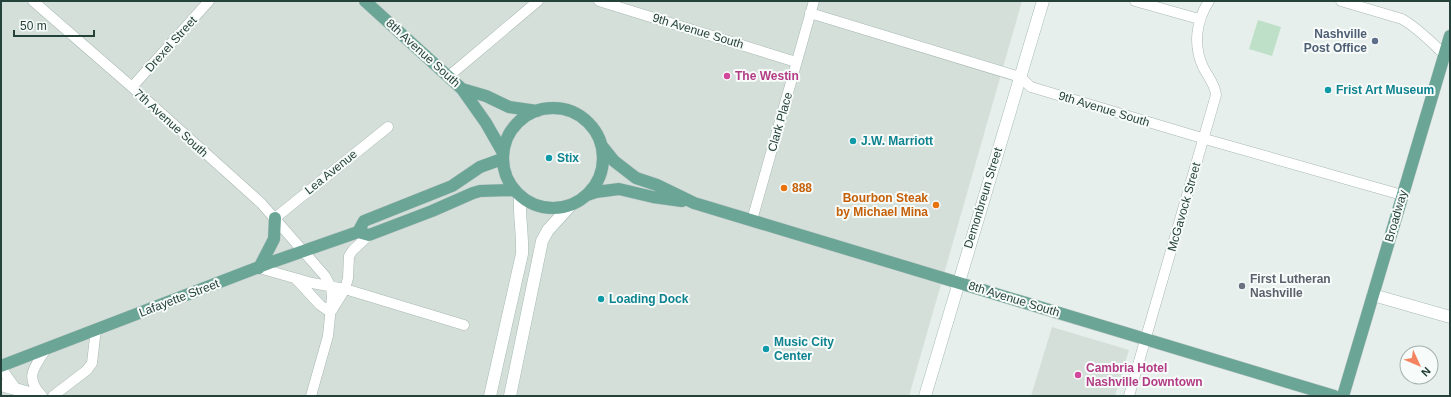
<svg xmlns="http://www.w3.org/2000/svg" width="1451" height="397" viewBox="0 0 1451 397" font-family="Helvetica,sans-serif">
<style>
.built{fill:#d4dfda}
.green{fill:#bfe0c8}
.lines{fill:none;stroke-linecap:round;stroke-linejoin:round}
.street-casing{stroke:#a8b8b2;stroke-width:11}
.secondary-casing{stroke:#a4bbb3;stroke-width:13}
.primary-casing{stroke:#c2cac8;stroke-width:13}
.street{stroke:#fff;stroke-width:10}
.secondary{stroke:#fff;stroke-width:12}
.primary{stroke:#6aa596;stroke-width:12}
.service-dot{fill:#5c6f8a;stroke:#f7fbf9;stroke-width:1.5}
.hotel-dot{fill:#d1479c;stroke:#f7fbf9;stroke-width:1.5}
.culture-dot{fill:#0f9aa8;stroke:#f7fbf9;stroke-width:1.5}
.food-dot{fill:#e8710a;stroke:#f7fbf9;stroke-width:1.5}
.worship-dot{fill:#6b7280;stroke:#f7fbf9;stroke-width:1.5}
.labels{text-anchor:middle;stroke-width:4;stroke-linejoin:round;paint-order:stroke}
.street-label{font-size:12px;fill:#24423a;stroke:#f7fbf9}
.service-label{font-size:12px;font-weight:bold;fill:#4e5e75;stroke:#f7fbf9;text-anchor:end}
.hotel-label{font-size:12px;font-weight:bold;fill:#b23c85;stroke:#f7fbf9;text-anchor:start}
.culture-label{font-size:12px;font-weight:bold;fill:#0d838f;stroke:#f7fbf9;text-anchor:start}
.food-label{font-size:12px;font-weight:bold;fill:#c56008;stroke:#f7fbf9;text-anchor:start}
.worship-label{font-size:12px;font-weight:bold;fill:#5b616d;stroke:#f7fbf9;text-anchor:start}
</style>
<rect width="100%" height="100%" fill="#e6efeb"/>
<path class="built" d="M1,1h1021l-113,395h-908z
M1052,327l77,23 -14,46h-84z"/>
<path class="green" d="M1258,20l23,7 -9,29 -23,-7z"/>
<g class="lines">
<defs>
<path id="street" d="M33,1l99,86 129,116 64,73 6,11 1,10 -4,39 -17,60
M599,1l197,61
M1135,1l64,18
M1341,1l61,18c16,9 29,23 43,36
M810,13l210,64 11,10 181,54 190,54
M449,76l89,-75
M132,87l77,-86
M275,218l113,-91
M752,220l62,-219
M259,268l53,15 33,6 119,36
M296,279l24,26 10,7
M332,310l13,-21 3,-11 1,-22 4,-6 16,-15
M1,368l15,21
M42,396c-18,-19 -8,-28 4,-47
M53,396l34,-26 5,-7 4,-34
M1129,396l87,-301c-1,-11 -8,-18 -13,-28 -10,-22 -7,-46 6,-66"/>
<path id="secondary" d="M1373,295l77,22
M1,385l39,11
M490,396l32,-142c1,-19 -3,-37 -2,-56
M510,396l32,-155 6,-11 22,-24
M925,396l118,-395"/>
<path id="primary" d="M365,1l97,88 24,34 16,28
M462,89l24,7 23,11 28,4
M503 158a50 50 0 1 1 100 0a50 50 0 1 1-100 0Z
M602,146l12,15 22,17 21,7 37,18 640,193
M587,195l9,-3 23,-3 34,8 29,4
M358,232l6,-11 88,-35 28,-19 22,-8
M259,268l15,-29 1,-21
M1,366l271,-104 86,-30 11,3 63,-24 41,-18 7,-2 34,-1
M1343,396l107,-360"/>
</defs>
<use href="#street" class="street-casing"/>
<use href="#secondary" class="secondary-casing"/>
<use href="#primary" class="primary-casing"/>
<use href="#street" class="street"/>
<use href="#secondary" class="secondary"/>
<use href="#primary" class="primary"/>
</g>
<circle class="service-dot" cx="1375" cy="41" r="4"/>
<g class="hotel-dot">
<circle cx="727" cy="76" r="4"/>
<circle cx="1078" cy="375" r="4"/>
</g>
<g class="culture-dot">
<circle cx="1328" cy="90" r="4"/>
<circle cx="853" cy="141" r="4"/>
<circle cx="549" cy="158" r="4"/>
<circle cx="601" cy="299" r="4"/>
<circle cx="766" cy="349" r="4"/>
</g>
<g class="food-dot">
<circle cx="784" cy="188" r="4"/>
<circle cx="936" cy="205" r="4"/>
</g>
<circle class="worship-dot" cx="1242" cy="286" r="4"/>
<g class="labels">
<g class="street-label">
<text transform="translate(698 31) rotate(17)" y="4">9th Avenue South</text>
<text transform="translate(171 44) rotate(-48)" y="4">Drexel Street</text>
<text transform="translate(423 53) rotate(42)" y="4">8th Avenue South</text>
<text transform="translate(1104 109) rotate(17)" y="4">9th Avenue South</text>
<text transform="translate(780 122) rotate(-74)" y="4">Clark Place</text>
<text transform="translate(171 123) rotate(42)" y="4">7th Avenue South</text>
<text transform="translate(331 172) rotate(-39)" y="4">Lea Avenue</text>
<text transform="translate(983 198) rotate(-73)" y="4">Demonbreun Street</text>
<text transform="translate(1184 207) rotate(-74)" y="4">McGavock Street</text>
<text transform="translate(1396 216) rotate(-74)" y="4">Broadway</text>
<text transform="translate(179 298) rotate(-21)" y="4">Lafayette Street</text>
<text transform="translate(1014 299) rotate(17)" y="4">8th Avenue South</text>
</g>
<g class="service-label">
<text x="1367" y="38">Nashville<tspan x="1367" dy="14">Post Office</tspan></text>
</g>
<g class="hotel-label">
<text x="735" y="80">The Westin</text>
<text x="1086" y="372">Cambria Hotel<tspan x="1086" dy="14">Nashville Downtown</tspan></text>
</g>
<g class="culture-label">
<text x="1336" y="94">Frist Art Museum</text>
<text x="861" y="145">J.W. Marriott</text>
<text x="557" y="162">Stix</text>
<text x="609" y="303">Loading Dock</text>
<text x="774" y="346">Music City<tspan x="774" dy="14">Center</tspan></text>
</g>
<g class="food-label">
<text x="792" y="192">888</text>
<text x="928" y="202" text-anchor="end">Bourbon Steak<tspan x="928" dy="14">by Michael Mina</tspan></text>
</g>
<g class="worship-label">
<text x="1250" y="283">First Lutheran<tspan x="1250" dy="14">Nashville</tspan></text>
</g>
</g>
<rect width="1451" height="397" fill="none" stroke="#24423a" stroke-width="4"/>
<g transform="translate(1419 365) rotate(134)"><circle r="19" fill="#f7fbf9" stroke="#a3b1ad"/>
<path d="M0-3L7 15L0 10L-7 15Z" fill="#f4845f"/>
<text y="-6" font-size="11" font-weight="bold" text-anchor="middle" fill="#24423a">N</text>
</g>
<path d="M14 30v6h80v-6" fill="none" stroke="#24423a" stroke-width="2"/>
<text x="20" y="30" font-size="12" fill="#24423a" stroke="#f7fbf9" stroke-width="3" paint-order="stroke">50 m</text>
</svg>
